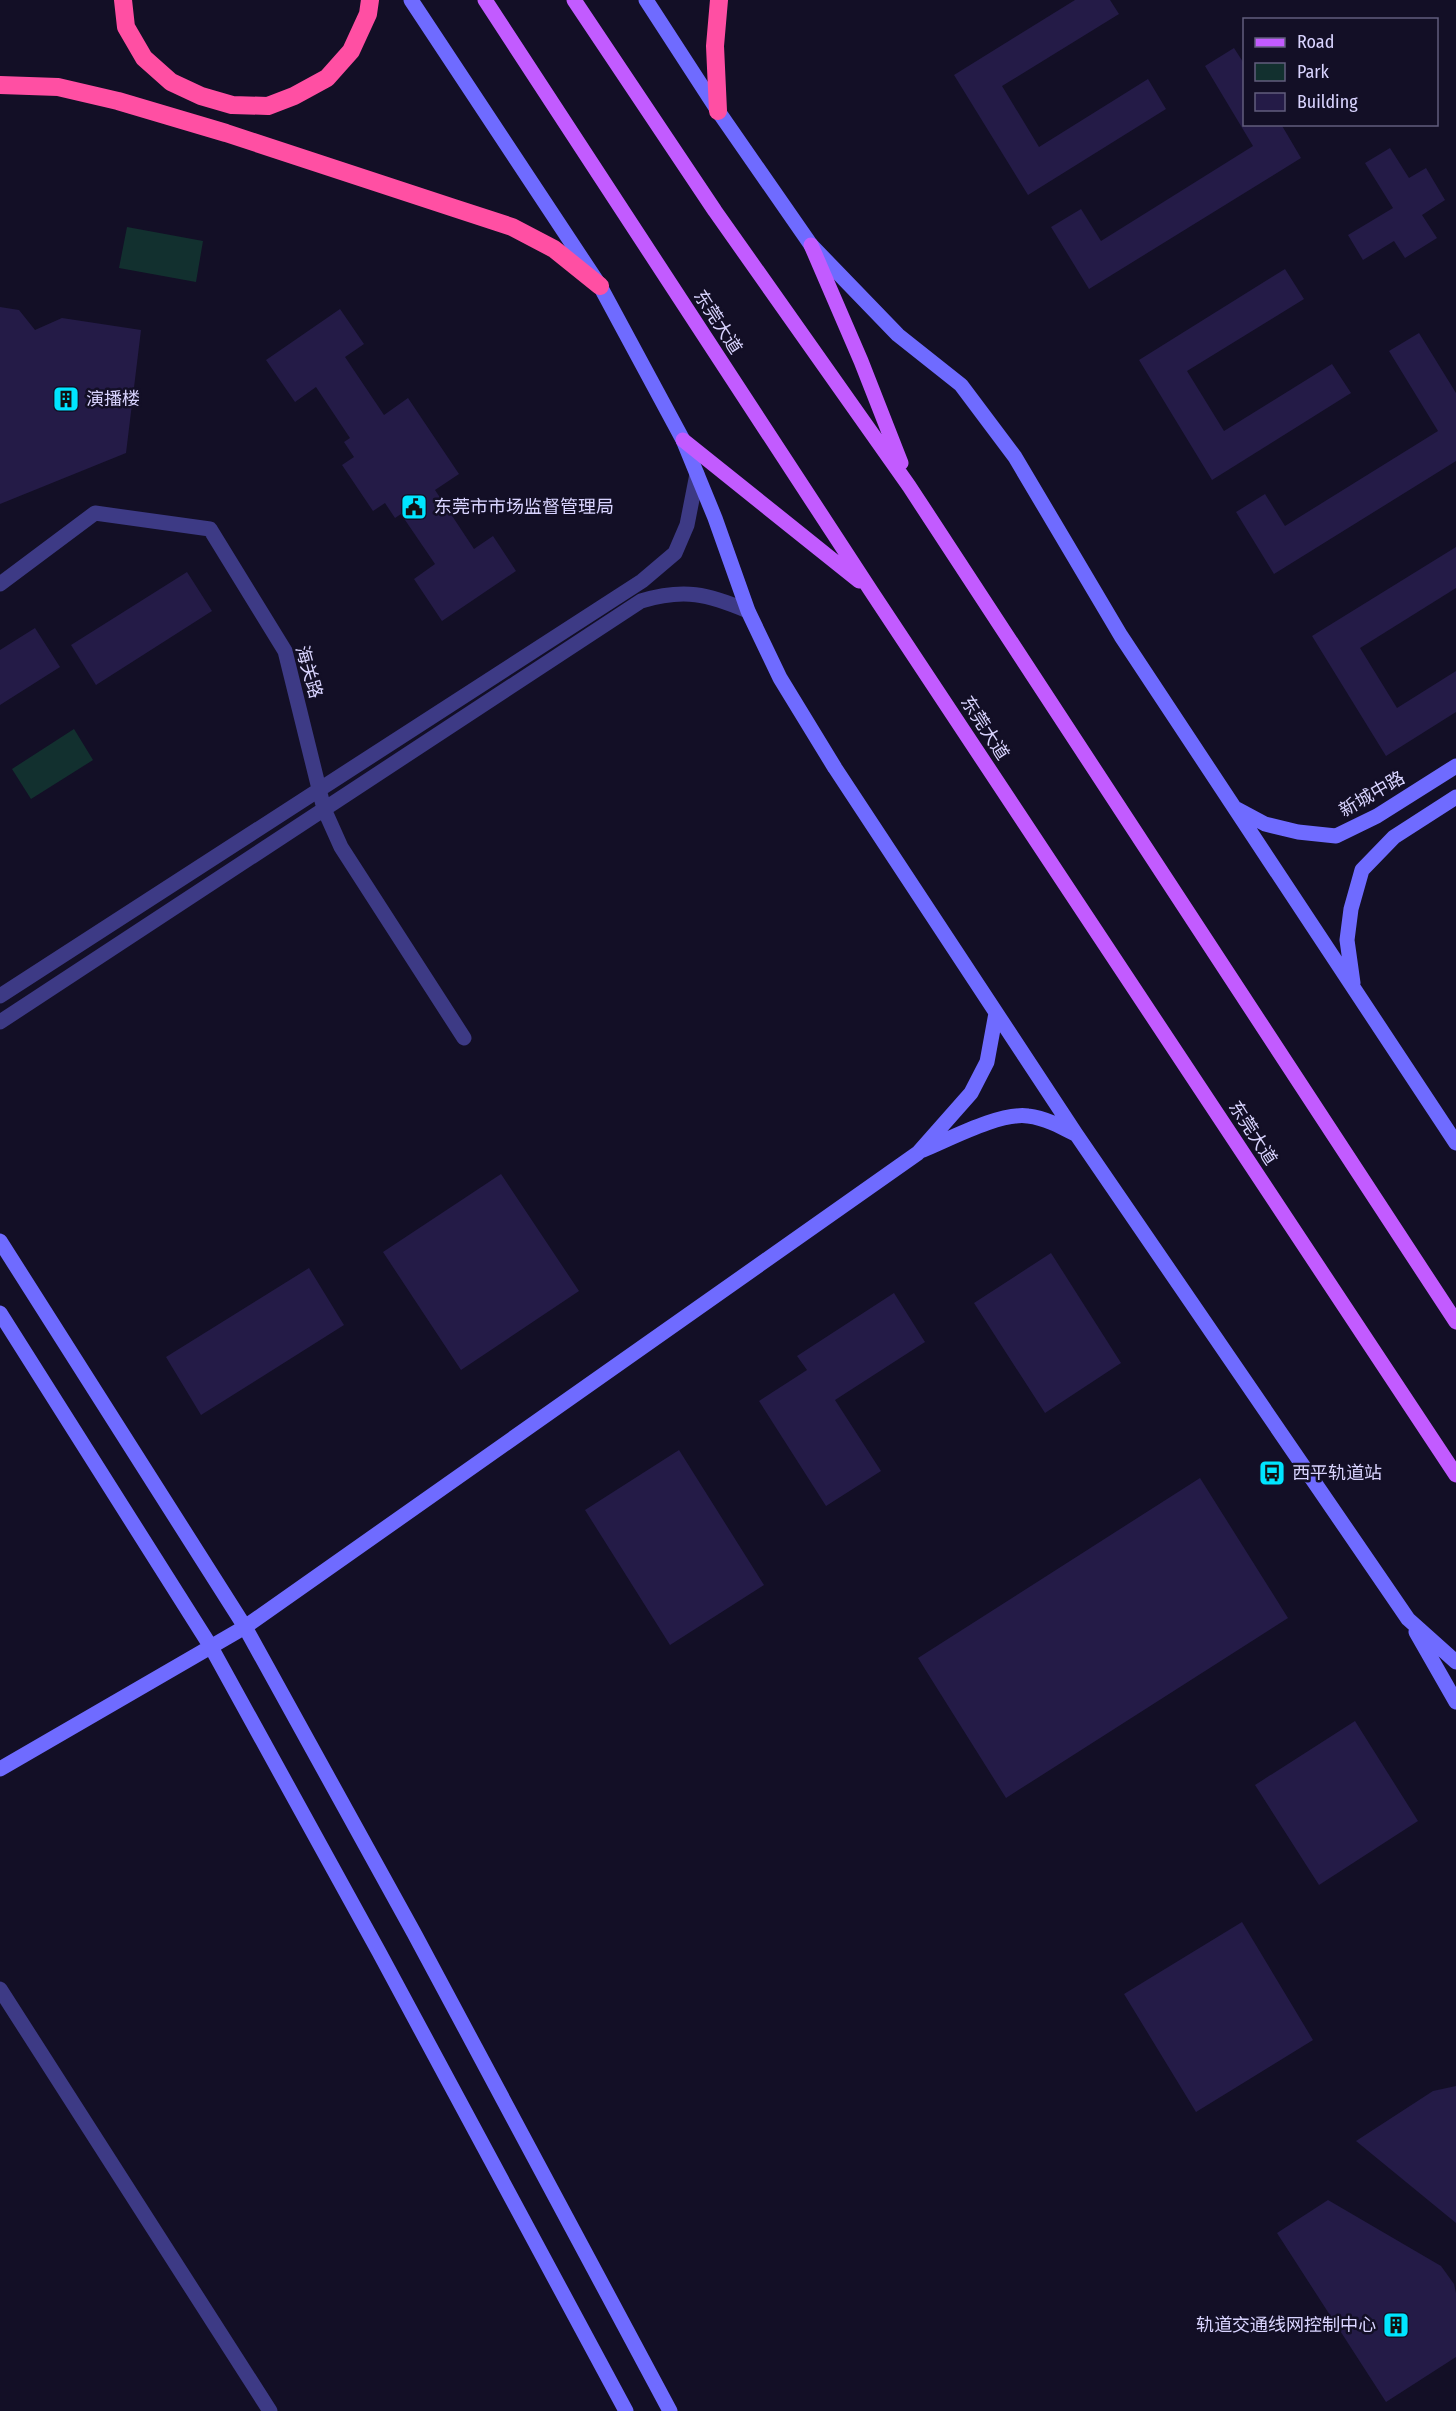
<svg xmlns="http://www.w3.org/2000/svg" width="1456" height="2411" viewBox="0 0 1456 2411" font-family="'Fira Sans Condensed','Noto Sans SC',sans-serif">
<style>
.green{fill:#12302f}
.building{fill:#241b47}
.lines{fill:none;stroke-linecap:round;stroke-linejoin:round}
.street{stroke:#3d3a85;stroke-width:15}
.secondary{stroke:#6f6bff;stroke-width:15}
.primary{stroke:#c25bff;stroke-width:15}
.highway{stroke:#ff4fa3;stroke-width:18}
.labels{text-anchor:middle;stroke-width:5;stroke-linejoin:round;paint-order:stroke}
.street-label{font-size:18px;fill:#d9d4ff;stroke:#130f26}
.poi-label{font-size:18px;fill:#d9d4ff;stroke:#130f26;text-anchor:start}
</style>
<rect width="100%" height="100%" fill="#130f26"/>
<path class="green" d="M127,227l76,14 -7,41 -77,-14z
M74,729l19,31 -62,39 -19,-30z"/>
<path class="building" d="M1075,0h35l9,14 -117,72 37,61 109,-68 18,30 -138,86 -74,-120z
M1234,48l11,17v59h36l20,34 -212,131 -38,-62 30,-18 20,32 152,-95 -48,-80z
M1390,148l19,30 17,-10 19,32 -23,15 15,23 -32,20 -11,-17 -31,19 -15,-25 45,-27 -28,-45z
M1285,269l19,30 -117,72 37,60 108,-67 19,29 -139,87 -73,-120z
M0,307l19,3 16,20 27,-12 79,12 -15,123 -126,51z
M340,309l24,35 -19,13 39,58 24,-17 51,76 -24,16 39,59 19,-13 23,35 -74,50 -28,-42 21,-15 -34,-50 -6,4 -10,-15 -12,8 -31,-46 12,-8 -10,-15 6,-4 -34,-51 -21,15 -29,-42z
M1419,333l37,60v68l-182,113 -38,-62 29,-18 20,32 153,-95 -49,-80z
M1456,547v41l-96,60 37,60 59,-37v41l-70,44 -74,-120z
M187,572l25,39 -116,74 -25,-40z
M35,628l25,39 -60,38v-55z
M501,1174l78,117 -118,79 -78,-118z
M1051,1253l70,110 -76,50 -71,-110z
M309,1268l35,57 -143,90 -35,-58z
M894,1293l31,49 -90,58 46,71 -55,35 -67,-105 48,-31 -10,-14z
M679,1450l85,135 -94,60 -85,-135z
M1200,1478l88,140 -282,180 -88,-140z
M1355,1721l63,100 -99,64 -64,-100z
M1242,1922l71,118 -117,72 -72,-118z
M1456,2086v137l-100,-82 77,-50z
M1328,2200l113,66 13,18 2,9v64l-70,45 -109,-169z"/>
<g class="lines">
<path class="street" d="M0,584l95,-71 115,16 75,122 39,158 17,38 123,191
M0,996l642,-415 33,-28 12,-28 10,-51
M0,1022l641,-421c43,-13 67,-7 107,10
M0,1989l270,422"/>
<path class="secondary" d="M411,0l189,286 83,154 32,78 33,93 32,67 55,90 241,366 332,485 48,43
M646,0l72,111 93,134 87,90 63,50 54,72 106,179 335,507
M1237,809l28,15 33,8 38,4 41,-20 79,-50
M1353,983l-6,-43 4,-31 11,-39 32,-33 62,-40
M923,1150c27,-11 77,-38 105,-34 17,2 32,10 47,18
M0,1241l245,386 169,306 256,478
M0,1313l211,334 168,305 247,459
M1416,1632l40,70
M0,1769l245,-142 673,-474 53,-60 16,-31 9,-49"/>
<path class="primary" d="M485,0l386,591 585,884
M574,0l141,211 194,275 547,836
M811,245l50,116 40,102
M683,440l176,141"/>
<path class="highway" d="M123,0l3,27 18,31 27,24 30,14 31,9 36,1 26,-10 33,-18 24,-27 17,-37 2,-14
M0,85l58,2 60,14 108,32 228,75 58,19 42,22 46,37
M718,111l-3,-65 4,-46"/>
</g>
<defs>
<symbol id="building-square" viewBox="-11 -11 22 22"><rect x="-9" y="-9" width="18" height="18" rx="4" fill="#00e5ff" stroke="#130f26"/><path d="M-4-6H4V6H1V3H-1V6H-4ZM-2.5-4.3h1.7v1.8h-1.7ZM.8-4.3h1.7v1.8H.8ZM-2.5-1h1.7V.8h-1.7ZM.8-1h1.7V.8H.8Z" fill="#111"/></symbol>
<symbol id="civic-square" viewBox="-11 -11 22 22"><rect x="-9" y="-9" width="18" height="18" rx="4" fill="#00e5ff" stroke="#130f26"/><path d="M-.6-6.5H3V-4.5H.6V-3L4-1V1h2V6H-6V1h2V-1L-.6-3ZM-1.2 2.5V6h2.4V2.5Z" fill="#111"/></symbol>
<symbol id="bus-square" viewBox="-11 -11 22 22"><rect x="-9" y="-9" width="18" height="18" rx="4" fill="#00e5ff" stroke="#130f26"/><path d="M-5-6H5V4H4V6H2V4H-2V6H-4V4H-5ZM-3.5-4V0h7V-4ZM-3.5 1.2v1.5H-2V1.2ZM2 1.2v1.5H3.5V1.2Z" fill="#111"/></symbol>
</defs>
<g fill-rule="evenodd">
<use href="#building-square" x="51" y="384" width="30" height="30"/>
<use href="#civic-square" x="399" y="492" width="30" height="30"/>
<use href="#bus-square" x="1257" y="1458" width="30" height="30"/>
<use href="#building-square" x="1381" y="2310" width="30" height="30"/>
</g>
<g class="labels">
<g class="street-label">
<text transform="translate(718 322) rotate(57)" y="6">东莞大道</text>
<text transform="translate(309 672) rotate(74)" y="6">海关路</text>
<text transform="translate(985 728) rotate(57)" y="6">东莞大道</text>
<text transform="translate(1372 794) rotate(-30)" y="6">新城中路</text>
<text transform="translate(1253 1133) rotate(57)" y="6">东莞大道</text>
</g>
<g class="poi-label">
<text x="86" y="405">演播楼</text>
<text x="434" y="513">东莞市市场监督管理局</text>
<text x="1292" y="1479">西平轨道站</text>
<text x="1376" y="2331" text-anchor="end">轨道交通线网控制中心</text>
</g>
</g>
<rect x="1243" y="18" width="195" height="108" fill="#130f26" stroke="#625e7d" stroke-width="1.5"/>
<rect x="1255" y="38" width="30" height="9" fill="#c25bff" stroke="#625e7d" stroke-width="1.5"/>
<text x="1297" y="48" font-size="18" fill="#d9d4ff">Road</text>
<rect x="1255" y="63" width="30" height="18" fill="#12302f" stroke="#625e7d" stroke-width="1.5"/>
<text x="1297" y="78" font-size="18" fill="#d9d4ff">Park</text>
<rect x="1255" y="93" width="30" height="18" fill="#241b47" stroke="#625e7d" stroke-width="1.5"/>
<text x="1297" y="108" font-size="18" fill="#d9d4ff">Building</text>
</svg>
